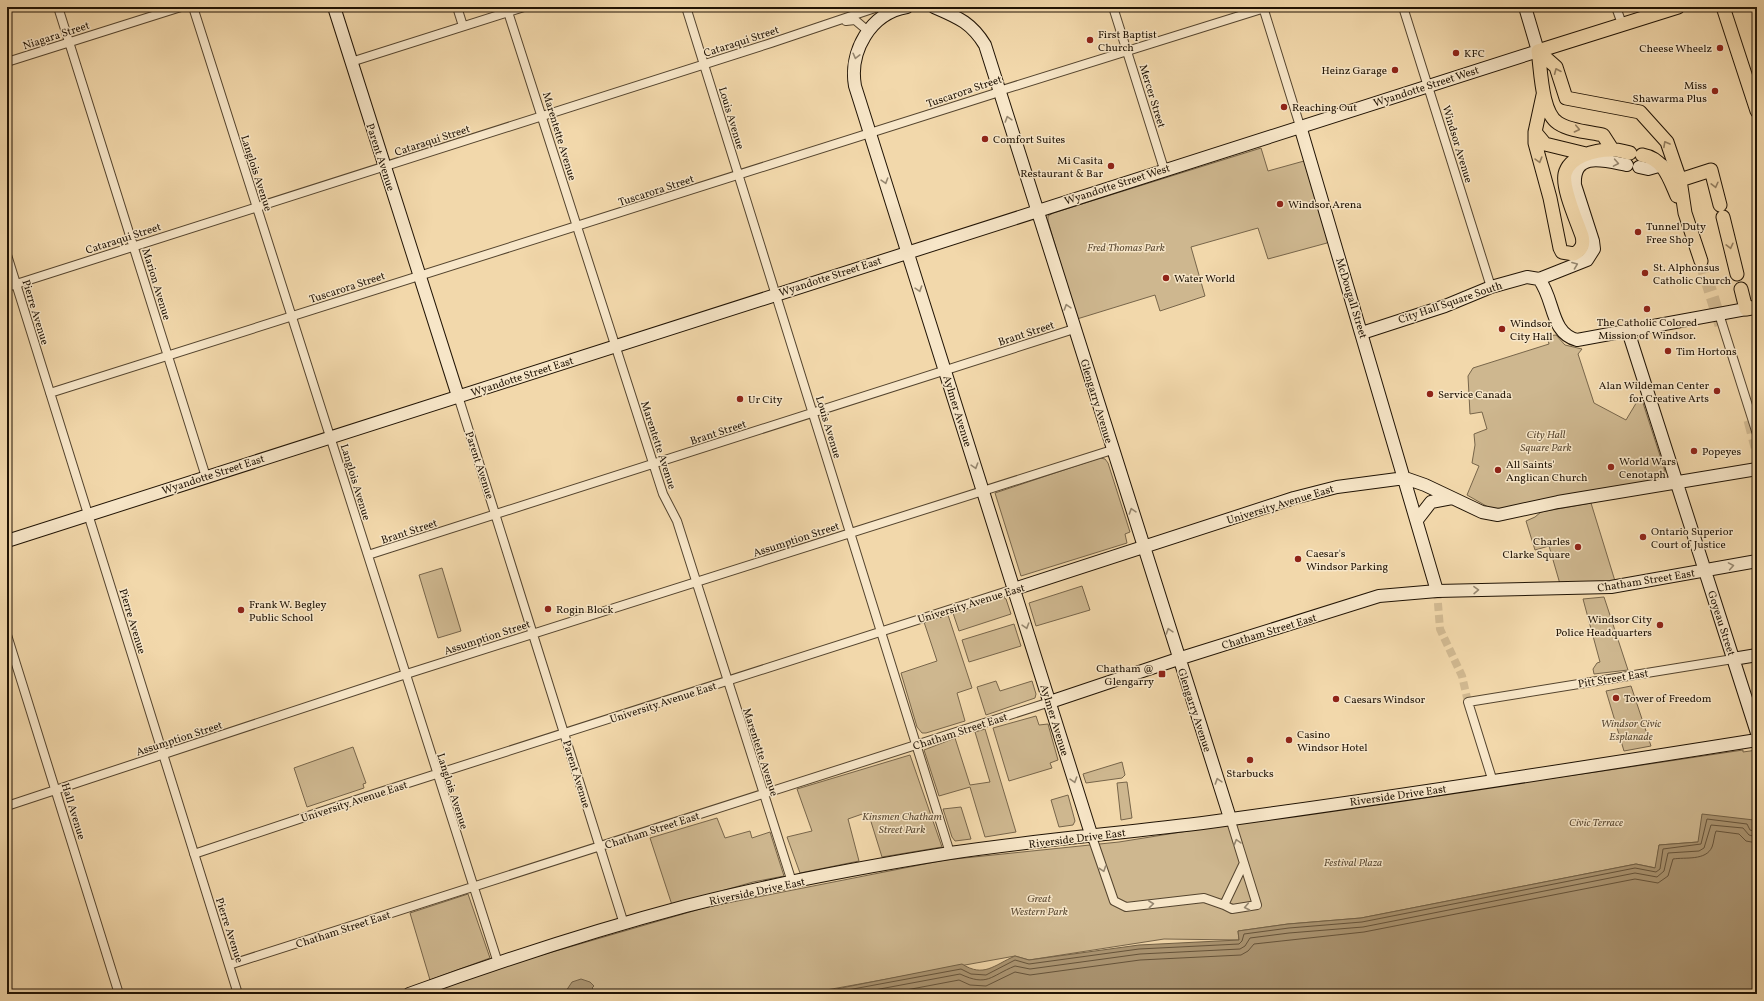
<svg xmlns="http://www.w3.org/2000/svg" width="1764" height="1001" viewBox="0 0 1764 1001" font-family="Vollkorn,serif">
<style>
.green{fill:#ceb78f;stroke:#77654a}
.water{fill:#ab9572;stroke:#736146}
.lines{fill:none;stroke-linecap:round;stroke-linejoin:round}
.shore{stroke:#66543b;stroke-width:1}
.street-tunnel{stroke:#d2ba92;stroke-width:8;stroke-dasharray:8 4;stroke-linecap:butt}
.primary-tunnel{stroke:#d2ba92;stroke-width:13;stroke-dasharray:13 6;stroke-linecap:butt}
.street-casing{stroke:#54442e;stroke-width:10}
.secondary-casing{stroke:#201304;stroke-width:14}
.primary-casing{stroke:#201304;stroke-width:15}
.street{stroke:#f7e6c8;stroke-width:8}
.secondary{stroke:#f7e6c8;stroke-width:12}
.primary{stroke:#f2d8ab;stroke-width:13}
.oneway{stroke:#968770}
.oneway2{stroke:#947f60}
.poi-dot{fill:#8f2418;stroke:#f7e6c8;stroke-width:1.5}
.labels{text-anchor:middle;stroke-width:3;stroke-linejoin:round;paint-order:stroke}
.poi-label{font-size:11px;fill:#201304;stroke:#f7e6c8;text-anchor:start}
.street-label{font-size:11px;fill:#201304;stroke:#f7e6c8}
.park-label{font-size:11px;font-style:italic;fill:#5d4c35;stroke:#f7e6c8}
</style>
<rect width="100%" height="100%" fill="#f2d8ab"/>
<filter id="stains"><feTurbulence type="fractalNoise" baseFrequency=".005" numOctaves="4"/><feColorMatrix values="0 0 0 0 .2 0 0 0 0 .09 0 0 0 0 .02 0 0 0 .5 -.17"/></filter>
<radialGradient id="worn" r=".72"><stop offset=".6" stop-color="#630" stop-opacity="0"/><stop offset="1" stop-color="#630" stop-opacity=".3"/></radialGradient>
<path class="green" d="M1261,148l7,23 36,-10 24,80 -1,2 -59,16 -10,-31 -67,19 14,49 -45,15 -5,-16 -78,24 -29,-98v-5l5,-3z
M1556,335l9,10 17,4 -4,5 16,49 32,17 12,-20h4l23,71v7l-5,4 -165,29 -28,-16 12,-29 -7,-3 3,-18 -1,-11 13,-5 -5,-17 -12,2 -2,-38 5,-8 76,-24 -2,-8z
M1100,458l5,1 3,4 22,69 -5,2 2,9 -106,33 -26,-83z
M1591,503l24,78 -55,3 -11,-38 -14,4 -9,-29 9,-4 6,-5z
M442,568l19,63 -23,7 -19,-63z
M1082,586l8,24 -54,16 -7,-23z
M1003,597l3,2 5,15 -52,17 -6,-18z
M1604,597l24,73 -34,4 -1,-5 4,-6 3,-1 -17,-63z
M948,615l24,73 -15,5 8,28 -39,12h-4l-5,-6 -16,-54 36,-12 -13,-39z
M1014,624l7,22 -52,16 -7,-22z
M996,681l4,10 32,-10 4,13 -1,4 -49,17 -9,-28z
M1631,686l20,60 -27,5 -18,-60z
M1036,716l3,9 9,-1 10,36 -8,3 2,5 -43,13 -16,-53z
M985,729l31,103 -31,5 -15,-50 -31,9 -15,-46 31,-12 15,47 20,-3 -15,-50z
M353,747l13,36 -3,1 1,4 -57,19 -13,-39z
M1743,750v2l14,-2v78l-4,-1 1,-6 -56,21 -39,3 -3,23 -20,-4 -275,54 -73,6 -50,7 1,9 -75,-1 -135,21 -14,-4 -211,38h-385l85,-28 203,-59 238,-47 174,-18 175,-28 302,-42z
M910,755l32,92 -60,10 -14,-45 -20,7 11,42 -59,12 -13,-36 25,-6 -15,-42z
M1122,762l3,13 -3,3 -36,5 -3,-9z
M1127,782l5,36 -11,2 -4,-37z
M1068,795l7,26 -2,4 -14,2 -8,-27z
M961,807l10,32 -16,2 -3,-4 -9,-28z
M717,818l8,20 25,-7 2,7 18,-6 14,44 -31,6 -81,23 -22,-67z
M468,894l22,64 -60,22 -20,-67z"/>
<path class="water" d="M1702,814l52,6 -1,7 4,1v166h-946l151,-30c22,14 32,1 53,-8l14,4 110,-15 100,-5 -1,-9 50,-7 73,-6 275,-54 19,4 4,-23 39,-3z
M581,979l9,3 4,4 -2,2 2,2 -5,2 -1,2h-15v-3h-7l6,-9z"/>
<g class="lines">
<path class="shore" d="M826,994l135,-25 10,5 15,1 29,-15 14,4 110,-15 100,-5 3,-3 2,-7 45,-6 73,-6 273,-54 21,4 4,-3 3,-20 38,-5 6,-25 40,5 3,6 7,2
M853,994l107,-20c28,13 30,2 55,-8l15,3 110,-15 100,-5 5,-3 5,-8 39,-5 74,-6 272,-54 22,4 7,-6 4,-18 31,-2 5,-3 7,-23 32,3 6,7 8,2
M885,994l74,-14 11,5 16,1 29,-14 15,3 110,-15 101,-5 7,-4 6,-7 110,-12 271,-53 23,4 10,-7 5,-17c12,-2 33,2 39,-12 2,-5 2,-11 4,-16l23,3 7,7 11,2"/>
<path class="street-tunnel" d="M1437,591l3,38 22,47 6,26"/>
<path class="primary-tunnel" d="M1701,261l20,64
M1750,420l7,27"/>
<defs>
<path id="street" d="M58,7l148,470
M193,7l305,956
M457,7l6,19
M686,7l264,846
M1113,7l51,162
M1263,7l37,119
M1403,7l88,280
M1616,7l6,17
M508,12l155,482 14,27 115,361
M846,21l9,-1 13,11
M7,62l174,-55
M351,62l173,-55
M7,255l231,739
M7,287l764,-244 107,-36
M1719,314l38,120
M50,393l943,-299 6,-3 269,-84
M458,396l166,528
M368,555l706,-226
M7,635l112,359
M1493,782l-25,-80 265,-43
M7,806l390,-129 715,-227
M1092,837l22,64 12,6 78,-9 20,7 19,-40
M194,854l180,-60 640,-205
M1224,905l8,4 25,-4 -27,-87
M229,965l821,-263
M7,992l1,2"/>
<path id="secondary" d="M334,7l124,389
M907,7c-37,6 -58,45 -52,79l237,751
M934,7c23,10 37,15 51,38l245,773
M1300,126l137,465
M1639,167l9,2 14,-4
M1539,279c16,21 11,54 38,61l169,-31
M1539,279l48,-19 7,-11 -1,-8 -18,-56c-2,-35 31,-24 52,-20
M1628,331l129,402
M1362,333l83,-27 46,-19 36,-10 12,2
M1417,520l14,-18 21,-4
M7,541l1531,-490 -13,-44
M1014,589l280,-91 43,-11 68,-9 20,7 57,27 16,3 60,-13 199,-33
M1733,659l24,-4
M1050,702l128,-43 201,-63 58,-5 174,-4 146,-26
M409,994c91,-33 183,-63 277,-88 86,-22 176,-39 264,-53 86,-13 174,-20 260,-31 183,-25 365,-53 547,-82"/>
<path id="primary" d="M1723,7l34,104
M1538,51l18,16 10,31 74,14 27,30 13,38 5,33 16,48
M1538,51l140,-44
M1538,51c3,18 3,61 20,72 12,8 31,9 45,12l9,14
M1543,95l-8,37v11l15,55 10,50 2,4 12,2c8,-4 10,-10 8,-18 -5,-15 -20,-47 -17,-62 4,-18 31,-24 46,-24 6,-1 13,2 19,3
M1535,132l10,12 41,10
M1642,155c22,4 27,23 35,41
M1680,180l31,-10 9,35
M1723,217l14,57
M1741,289l5,20 11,-2"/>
</defs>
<use href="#street" class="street-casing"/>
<use href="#secondary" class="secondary-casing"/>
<use href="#primary" class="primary-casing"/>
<use href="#street" class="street"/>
<use href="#secondary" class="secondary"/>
<use href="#primary" class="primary"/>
</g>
<defs><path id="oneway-chevron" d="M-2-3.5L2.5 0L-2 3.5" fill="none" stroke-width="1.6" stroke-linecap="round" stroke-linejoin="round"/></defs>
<g class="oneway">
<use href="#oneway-chevron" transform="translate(856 56) rotate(104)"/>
<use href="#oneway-chevron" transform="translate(1008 119) rotate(-107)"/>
<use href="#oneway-chevron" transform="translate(1616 163) rotate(10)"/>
<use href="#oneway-chevron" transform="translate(885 181) rotate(73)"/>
<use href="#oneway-chevron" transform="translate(1575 265) rotate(-21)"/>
<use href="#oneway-chevron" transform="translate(919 289) rotate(72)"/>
<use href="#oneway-chevron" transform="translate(1067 307) rotate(-107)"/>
<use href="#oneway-chevron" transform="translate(975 466) rotate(73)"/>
<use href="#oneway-chevron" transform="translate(1132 511) rotate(-108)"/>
<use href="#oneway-chevron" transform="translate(1731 566) rotate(-10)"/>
<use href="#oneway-chevron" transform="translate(1476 590) rotate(-1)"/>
<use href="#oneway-chevron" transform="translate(1026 626) rotate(73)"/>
<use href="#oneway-chevron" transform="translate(1169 631) rotate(-108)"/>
<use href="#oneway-chevron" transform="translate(1074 780) rotate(73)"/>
<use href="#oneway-chevron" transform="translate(1218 781) rotate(-108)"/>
<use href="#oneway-chevron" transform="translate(1237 842) rotate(-106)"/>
<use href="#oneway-chevron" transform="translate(1103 869) rotate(71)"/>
<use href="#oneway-chevron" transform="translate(1151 904) rotate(-6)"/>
<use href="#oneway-chevron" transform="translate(1247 907) rotate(169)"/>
</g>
<g class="oneway2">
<use href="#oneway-chevron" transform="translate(1557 71) rotate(-113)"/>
<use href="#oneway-chevron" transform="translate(1577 129) rotate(12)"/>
<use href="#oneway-chevron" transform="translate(1666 144) rotate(-119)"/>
<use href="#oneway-chevron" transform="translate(1539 160) rotate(74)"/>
<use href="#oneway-chevron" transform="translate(1715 185) rotate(76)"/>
<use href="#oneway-chevron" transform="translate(1730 246) rotate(76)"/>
</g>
<g class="poi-dot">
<circle cx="1090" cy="40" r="4"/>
<circle cx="1720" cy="48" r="4"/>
<circle cx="1456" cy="53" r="4"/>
<circle cx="1395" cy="70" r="4"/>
<circle cx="1715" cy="91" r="4"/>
<circle cx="1284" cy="107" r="4"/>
<circle cx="985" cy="139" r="4"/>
<circle cx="1111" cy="166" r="4"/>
<circle cx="1280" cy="204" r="4"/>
<circle cx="1638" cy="232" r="4"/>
<circle cx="1645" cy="273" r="4"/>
<circle cx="1166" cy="278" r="4"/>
<circle cx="1647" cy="309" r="4"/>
<circle cx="1502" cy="329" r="4"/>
<circle cx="1668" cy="351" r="4"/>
<circle cx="1717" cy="391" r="4"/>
<circle cx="1430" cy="394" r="4"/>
<circle cx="740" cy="399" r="4"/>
<circle cx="1694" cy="451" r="4"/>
<circle cx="1611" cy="467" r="4"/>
<circle cx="1498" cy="470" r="4"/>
<circle cx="1643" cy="537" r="4"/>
<circle cx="1578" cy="547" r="4"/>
<circle cx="1298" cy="559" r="4"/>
<circle cx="548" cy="609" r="4"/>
<circle cx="241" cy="610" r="4"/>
<circle cx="1660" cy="625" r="4"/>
<rect x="1158" y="670" width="8" height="8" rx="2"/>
<circle cx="1616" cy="698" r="4"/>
<circle cx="1336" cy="699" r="4"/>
<circle cx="1289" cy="740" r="4"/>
<circle cx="1250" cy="760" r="4"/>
</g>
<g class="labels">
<g class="poi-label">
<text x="1098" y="38">First Baptist<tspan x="1098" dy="13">Church</tspan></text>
<text x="1712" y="52" text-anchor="end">Cheese Wheelz</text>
<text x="1464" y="57">KFC</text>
<text x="1387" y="74" text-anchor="end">Heinz Garage</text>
<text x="1707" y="89" text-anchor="end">Miss<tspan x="1707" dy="13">Shawarma Plus</tspan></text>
<text x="1292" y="111">Reaching Out</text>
<text x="993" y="143">Comfort Suites</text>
<text x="1103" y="164" text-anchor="end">Mi Casita<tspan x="1103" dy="13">Restaurant &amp; Bar</tspan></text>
<text x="1288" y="208">Windsor Arena</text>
<text x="1646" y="230">Tunnel Duty<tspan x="1646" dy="13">Free Shop</tspan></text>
<text x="1653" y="271">St. Alphonsus<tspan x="1653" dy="13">Catholic Church</tspan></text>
<text x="1174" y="282">Water World</text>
<text x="1647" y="326" text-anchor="middle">The Catholic Colored<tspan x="1647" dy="13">Mission of Windsor.</tspan></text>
<text x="1510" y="327">Windsor<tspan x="1510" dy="13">City Hall</tspan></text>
<text x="1676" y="355">Tim Hortons</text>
<text x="1709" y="389" text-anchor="end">Alan Wildeman Center<tspan x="1709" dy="13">for Creative Arts</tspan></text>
<text x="1438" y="398">Service Canada</text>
<text x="748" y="403">Ur City</text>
<text x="1702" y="455">Popeyes</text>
<text x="1619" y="465">World Wars<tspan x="1619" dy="13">Cenotaph</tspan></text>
<text x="1506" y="468">All Saints'<tspan x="1506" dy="13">Anglican Church</tspan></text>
<text x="1651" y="535">Ontario Superior<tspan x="1651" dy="13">Court of Justice</tspan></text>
<text x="1570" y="545" text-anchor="end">Charles<tspan x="1570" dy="13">Clarke Square</tspan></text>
<text x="1306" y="557">Caesar's<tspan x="1306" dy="13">Windsor Parking</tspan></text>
<text x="249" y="608">Frank W. Begley<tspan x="249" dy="13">Public School</tspan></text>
<text x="556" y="613">Rogin Block</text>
<text x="1652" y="623" text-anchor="end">Windsor City<tspan x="1652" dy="13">Police Headquarters</tspan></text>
<text x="1154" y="672" text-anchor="end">Chatham @<tspan x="1154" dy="13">Glengarry</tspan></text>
<text x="1624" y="702">Tower of Freedom</text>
<text x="1344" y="703">Caesars Windsor</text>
<text x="1297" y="738">Casino<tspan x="1297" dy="13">Windsor Hotel</tspan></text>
<text x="1250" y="777" text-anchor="middle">Starbucks</text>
</g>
<g class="street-label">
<text transform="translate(56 35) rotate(-18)" y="4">Niagara Street</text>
<text transform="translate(741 41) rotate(-18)" y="4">Cataraqui Street</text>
<text transform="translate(1426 86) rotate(-18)" y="4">Wyandotte Street West</text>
<text transform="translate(964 91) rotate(-19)" y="4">Tuscarora Street</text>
<text transform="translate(1153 96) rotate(73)" y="4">Mercer Street</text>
<text transform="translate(732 118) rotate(73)" y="4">Louis Avenue</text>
<text transform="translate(560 136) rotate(73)" y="4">Marentette Avenue</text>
<text transform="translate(432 140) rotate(-18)" y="4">Cataraqui Street</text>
<text transform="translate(1458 144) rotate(73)" y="4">Windsor Avenue</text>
<text transform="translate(381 157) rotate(72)" y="4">Parent Avenue</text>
<text transform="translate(257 173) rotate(72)" y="4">Langlois Avenue</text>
<text transform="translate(1117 184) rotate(-18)" y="4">Wyandotte Street West</text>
<text transform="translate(656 190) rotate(-18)" y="4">Tuscarora Street</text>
<text transform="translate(123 238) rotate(-18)" y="4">Cataraqui Street</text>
<text transform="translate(830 276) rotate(-18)" y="4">Wyandotte Street East</text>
<text transform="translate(157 284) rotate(73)" y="4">Marion Avenue</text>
<text transform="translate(347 287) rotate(-18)" y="4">Tuscarora Street</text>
<text transform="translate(1352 298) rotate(73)" y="4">McDougall Street</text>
<text transform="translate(1450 302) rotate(-19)" y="4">City Hall Square South</text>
<text transform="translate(36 312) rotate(73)" y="4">Pierre Avenue</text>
<text transform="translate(1026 333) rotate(-18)" y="4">Brant Street</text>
<text transform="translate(522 376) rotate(-18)" y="4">Wyandotte Street East</text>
<text transform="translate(1097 401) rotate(73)" y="4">Glengarry Avenue</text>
<text transform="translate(958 411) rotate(73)" y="4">Aylmer Avenue</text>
<text transform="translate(829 427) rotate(73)" y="4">Louis Avenue</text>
<text transform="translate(718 432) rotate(-18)" y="4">Brant Street</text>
<text transform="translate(659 445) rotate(72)" y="4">Marentette Avenue</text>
<text transform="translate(480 465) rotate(72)" y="4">Parent Avenue</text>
<text transform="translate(213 474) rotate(-18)" y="4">Wyandotte Street East</text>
<text transform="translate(356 482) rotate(73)" y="4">Langlois Avenue</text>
<text transform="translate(1280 504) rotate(-17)" y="4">University Avenue East</text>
<text transform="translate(409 531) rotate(-18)" y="4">Brant Street</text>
<text transform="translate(796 539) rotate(-18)" y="4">Assumption Street</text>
<text transform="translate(1646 580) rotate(-9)" y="4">Chatham Street East</text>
<text transform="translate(971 603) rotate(-17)" y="4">University Avenue East</text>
<text transform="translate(133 621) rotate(73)" y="4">Pierre Avenue</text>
<text transform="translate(1722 623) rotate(72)" y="4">Goyeau Street</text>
<text transform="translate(1269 631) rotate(-17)" y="4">Chatham Street East</text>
<text transform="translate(487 637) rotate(-18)" y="4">Assumption Street</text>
<text transform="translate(1613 678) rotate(-9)" y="4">Pitt Street East</text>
<text transform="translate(663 702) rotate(-18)" y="4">University Avenue East</text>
<text transform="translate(1195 710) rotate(72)" y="4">Glengarry Avenue</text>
<text transform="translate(1055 720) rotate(73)" y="4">Aylmer Avenue</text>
<text transform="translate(960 731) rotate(-18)" y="4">Chatham Street East</text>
<text transform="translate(179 738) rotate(-18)" y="4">Assumption Street</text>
<text transform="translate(761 752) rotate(72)" y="4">Marentette Avenue</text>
<text transform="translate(577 774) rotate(73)" y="4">Parent Avenue</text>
<text transform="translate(453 791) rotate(72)" y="4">Langlois Avenue</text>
<text transform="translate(1398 795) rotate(-8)" y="4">Riverside Drive East</text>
<text transform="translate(354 801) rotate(-18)" y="4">University Avenue East</text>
<text transform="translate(74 811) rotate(73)" y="4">Hall Avenue</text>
<text transform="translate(652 830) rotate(-18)" y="4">Chatham Street East</text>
<text transform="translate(1077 838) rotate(-7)" y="4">Riverside Drive East</text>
<text transform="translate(757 891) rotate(-12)" y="4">Riverside Drive East</text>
<text transform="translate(343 929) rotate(-18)" y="4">Chatham Street East</text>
<text transform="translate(230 930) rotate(72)" y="4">Pierre Avenue</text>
</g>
<g class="park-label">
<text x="1126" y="251">Fred Thomas Park</text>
<text x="1546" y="438">City Hall<tspan x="1546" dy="13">Square Park</tspan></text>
<text x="1631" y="727">Windsor Civic<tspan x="1631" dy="13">Esplanade</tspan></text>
<text x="902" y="820">Kinsmen Chatham<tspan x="902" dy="13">Street Park</tspan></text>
<text x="1596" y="826">Civic Terrace</text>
<text x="1353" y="866">Festival Plaza</text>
<text x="1039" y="902">Great<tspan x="1039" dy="13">Western Park</tspan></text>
</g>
</g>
<rect width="1764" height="1001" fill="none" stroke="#f2d8ab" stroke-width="24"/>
<rect x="8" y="8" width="1748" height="985" fill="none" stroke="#201304" stroke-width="2"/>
<rect x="12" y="12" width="1740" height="977" fill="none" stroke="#201304"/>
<rect width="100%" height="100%" filter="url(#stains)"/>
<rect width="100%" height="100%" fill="url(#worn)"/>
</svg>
